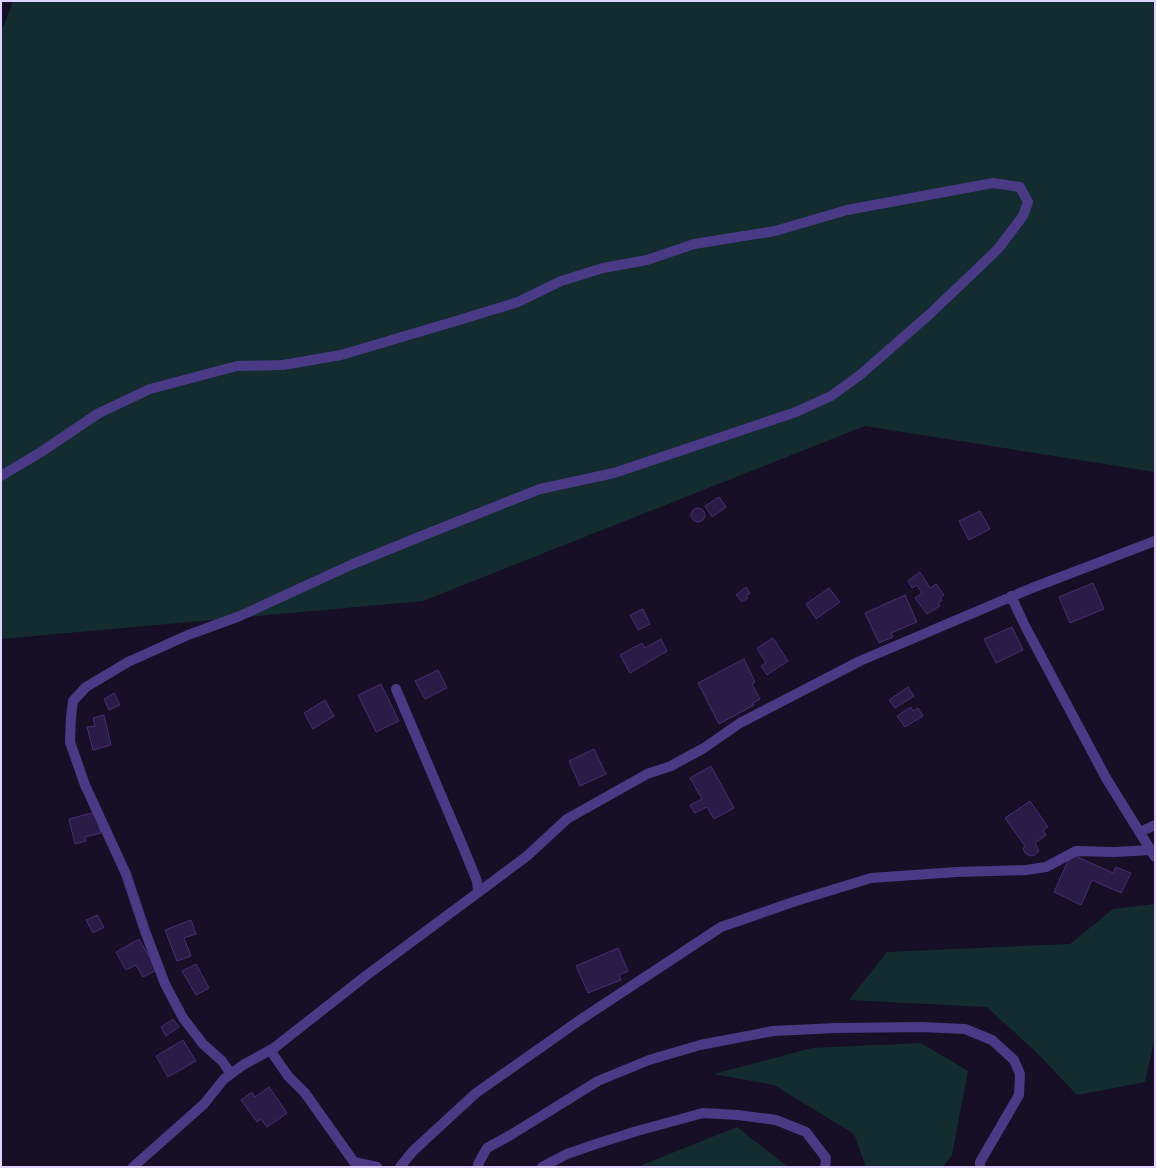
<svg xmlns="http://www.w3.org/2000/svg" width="1156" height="1168" viewBox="0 0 1156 1168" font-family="Mulish,sans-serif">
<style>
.green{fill:#122c30}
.building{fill:#2b1b47;stroke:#472d73}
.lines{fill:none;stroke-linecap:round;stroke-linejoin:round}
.minor{stroke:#4a3a85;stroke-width:10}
</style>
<rect width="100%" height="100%" fill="#170f26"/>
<path class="green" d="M13,1h1142v471l-290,-46 -442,175 -422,38v-611l3,-3z
M1155,904v134l-10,44 -68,13 -40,-42 -50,-46 -138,-7 38,-48 183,-8 43,-35z
M921,1043l47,28 -16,84 -9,12h-77l-12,-33 -80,-49 -60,-11 98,-26z
M737,1127l51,40h-149l3,-2z"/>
<path class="building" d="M719,497l7,10 -14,10 -7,-11z
M691 515a7 7 0 1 1 14 0a7 7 0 1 1-14 0Z
M980,511l10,18 -21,11 -10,-19z
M920,572l10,16 6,-4 8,11 -4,3 2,2 -4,3 2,3 -13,8 -12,-16 7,-5 -5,-8 -5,3 -4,-7z
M1093,583l11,26 -34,14 -11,-26z
M746,587l4,6 -4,3 2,2 -6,4 -6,-7z
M829,588l11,14 -24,17 -10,-15z
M905,595l12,27 -26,11 2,4 -14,6 -14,-30z
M643,609l7,15 -12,6 -8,-15z
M1012,627l11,23 -27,13 -12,-24z
M773,638l15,23 -21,14 -6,-9 5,-3 -9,-15z
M661,639l6,12 -37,22 -10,-18 22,-12 3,5z
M744,659l11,23 -3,2 8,15 -7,4 1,2 -35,19 -21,-41z
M438,670l9,18 -22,11 -10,-18z
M381,684l18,37 -23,11 -18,-37z
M908,687l6,9 -19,12 -6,-8z
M114,693l6,12 -11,5 -5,-11z
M325,700l9,16 -21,13 -9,-16z
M911,707l2,4 5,-3 5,8 -18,11 -8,-11z
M104,715l7,30 -18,5 -6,-23 8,-1 -2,-8z
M594,749l12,25 -26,12 -11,-25z
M711,766l23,42 -20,11 -7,-12 -12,6 -5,-8 12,-6 -12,-21z
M1030,801l18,26 -5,3 3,5 -11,8 4,8 -4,4 -4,1 -5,-2 -3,-5 2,-3 -20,-28z
M95,812l6,21 -16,4 1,4 -11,3 -6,-25z
M1071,854l42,19 3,-6 15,6 -10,20 -29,-13 -11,25 -27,-13z
M97,915l7,12 -11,6 -7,-13z
M191,920l5,14 -12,4 7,18 -14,5 -12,-31z
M139,939l18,31 -14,7 -7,-12 -10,5 -10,-18z
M618,948l10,23 -9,4 2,5 -33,13 -12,-27z
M196,964l13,24 -13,7 -14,-24z
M173,1019l6,8 -13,9 -5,-9z
M183,1040l13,21 -28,16 -12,-21z
M269,1087l18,26 -20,14 -6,-8 -4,3 -16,-22 11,-8 3,5z"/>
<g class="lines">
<path class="minor" d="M1,476l40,-24 58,-39 51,-24 87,-23 46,-1 58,-10 115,-34 62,-19 43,-21 42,-13 44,-8 47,-16 81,-13 72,-21 146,-27 27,4 8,15 -5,14 -25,33 -67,64 -71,62 -29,21 -35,16 -182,61 -74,16 -111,44 -76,31 -113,52 -52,19 -60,27 -42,25 -13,14 -2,16 -1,25 15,43 41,89 19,57 20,53 18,34 20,26 19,17 9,13
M1011,596l14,30 81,152 49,79
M396,689l65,153 16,39 1,10
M1140,832l15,-7
M270,1050l18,26 17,17 49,69 23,5
M133,1167l71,-63 20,-25 19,-14 31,-17 93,-73 160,-119 40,-37 80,-45 24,-8 33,-18 36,-25 120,-62 172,-73 123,-47
M400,1167l13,-16 63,-58 104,-73 141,-93 75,-26 75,-23 86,-6 69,-2 20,-3 30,-16 38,1 37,-2
M479,1167l-1,-3 9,-16 22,-12 89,-55 51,-21 51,-15 73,-14 63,-3 86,-1 43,2 27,11 22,20 6,14 -1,21 -39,67v5
M542,1167l25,-13 29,-10 41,-13 66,-18 35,2 38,5 30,12 20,26 -1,9"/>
</g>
<rect width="1156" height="1168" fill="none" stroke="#e0d4ff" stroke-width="4"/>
</svg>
